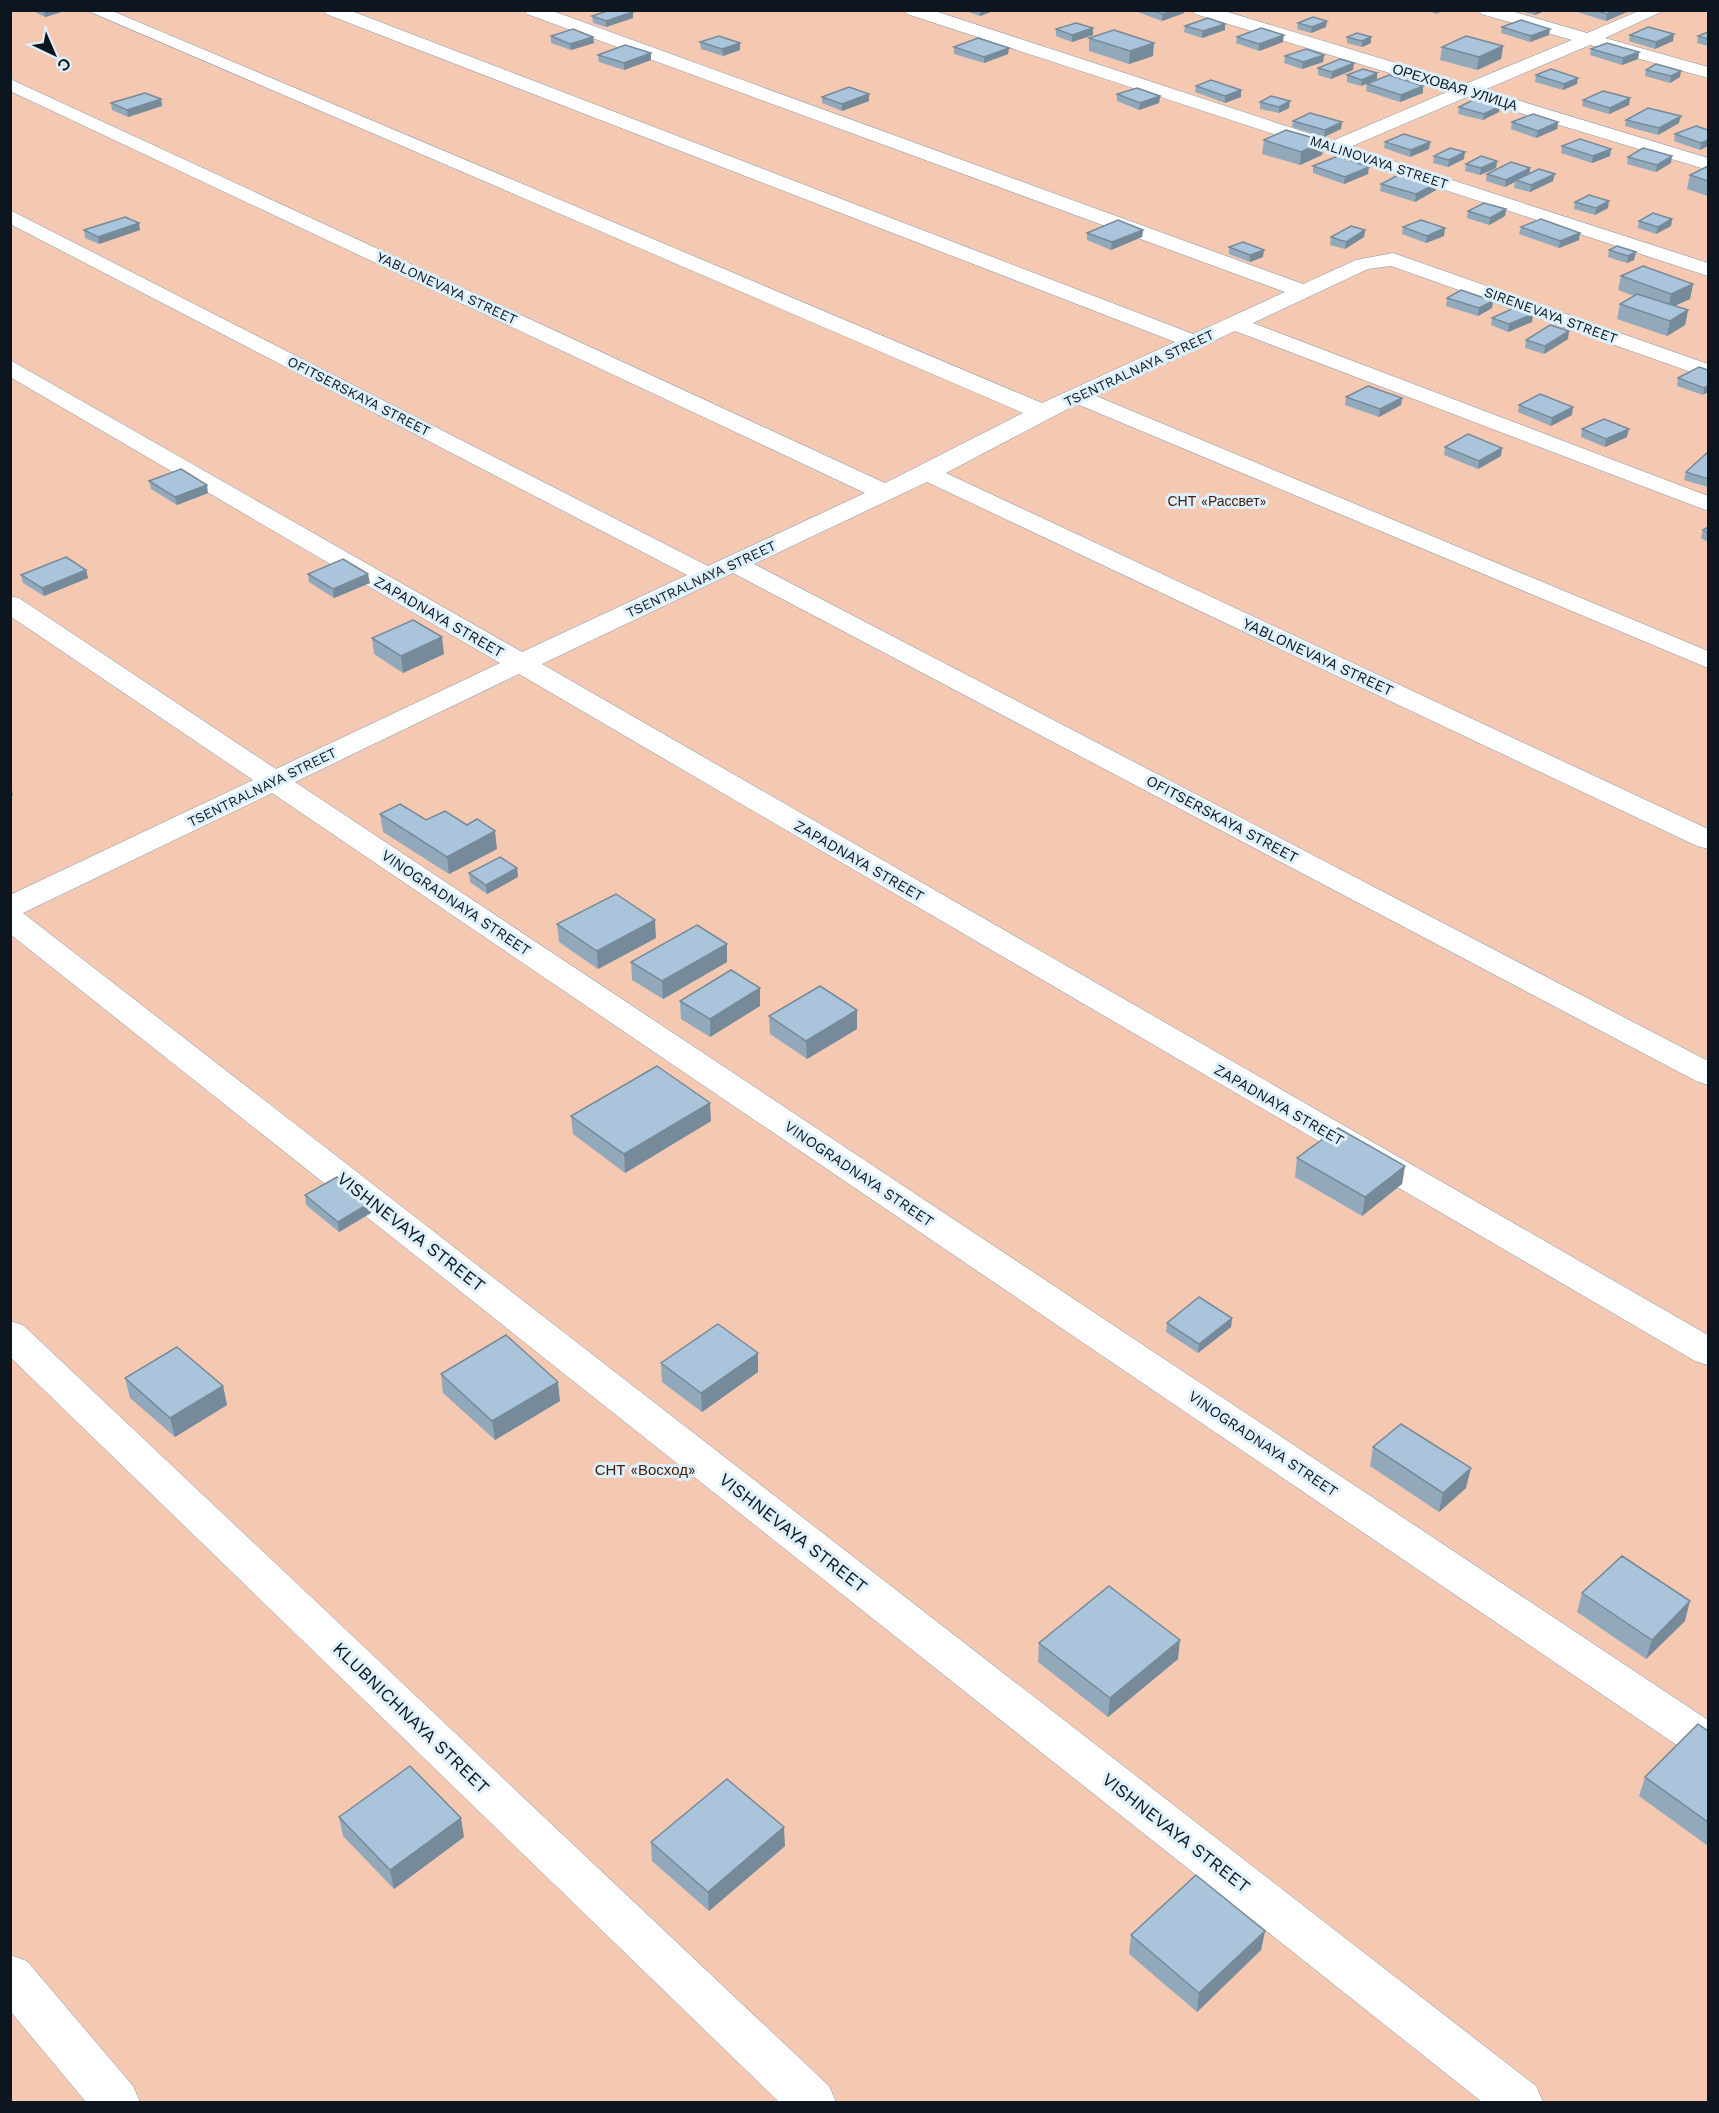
<svg xmlns="http://www.w3.org/2000/svg" width="1719" height="2113" viewBox="0 0 1719 2113" font-family="'Work Sans',sans-serif">
<style>
.green{fill:#f4c8b1}
.lines{fill:none;stroke-linecap:round;stroke-linejoin:round}
.street-casing{stroke:#7d97ac;stroke-width:1}
.street{fill:#fff;fill-rule:evenodd}
.wall{fill:#92a9bc}
.shaded-wall{fill:#778a99}
.building{fill:#aac5db;stroke:#778a99;stroke-width:1.5}
.labels{text-anchor:middle;stroke-width:6;stroke-linejoin:round;paint-order:stroke}
.far-street-label{font-size:14px;fill:#0d161e;stroke:#dff0fd}
.far-park-label{font-size:14px;fill:#441d04;stroke:#dff0fd}
.street-label{font-size:15px;fill:#0d161e;stroke:#dff0fd}
.park-label{font-size:15px;fill:#441d04;stroke:#dff0fd}
.near-street-label{font-size:18px;fill:#0d161e;stroke:#dff0fd}
</style>
<rect width="100%" height="100%" fill="#dff0fd"/>
<path class="green" d="M11,11h1697v2091h-1697z"/>
<g class="lines">
<defs>
<path id="street" d="M86,10h24l932,393 133,-61 -849,-328 -2,-4h25l844,324 92,-42 -758,-278 -2,-4h25l753,274 53,-24 37,-7 315,111v14l-317,-112 -23,3 -115,54 455,173v15l-473,-180 -139,65 612,255v17l-631,-264 -131,69 762,356v20l-11,-3 -770,-364 -173,82 954,497v24l-12,-4 -963,-508 -191,91 1166,671v30l-13,-4 -1176,-687 -224,108 1413,938v41l-15,-5 -1421,-963 -249,120 1513,1173 7,16h-61l-1472,-1168v-39l243,-115 -243,-164v-20l9,2 257,171 224,-106 -490,-286v-17l512,292 165,-77 -677,-351v-14l698,356 157,-73 -855,-402v-12l875,404 138,-70z
M905,10h27l400,131 117,-50 -254,-77 -2,-4h28l244,74 107,-44 -91,-26 -2,-4h29l79,23 54,-23h24l-60,28 103,29v11l-118,-33 -106,45 224,68v12l-241,-73 -117,50 358,116v13l-801,-262z
M10,1321l13,4 806,761 7,16h-57l-769,-745z
M10,1955l17,6 106,125 7,16h-54l-76,-91z"/>
</defs>
<use href="#street" class="street-casing"/>
<use href="#street" class="street"/>
</g>
<path class="wall" d="M31,10h37l-23,7z
M963,10h33l-16,6z
M1132,10h52v3l-22,8z
M1425,10h19l-7,4z
M1517,10h30l-12,5z
M1577,10h50v2l-21,9 -29,-9z
M633,12v6l-27,9 -13,-4 -1,-7z
M1298,23l28,4 -15,6 -14,-4z
M1225,24v6l-23,8 -18,-6 1,-6z
M1502,27l47,8 -19,7 -29,-9z
M1056,29l37,6 -21,7 -16,-6z
M1708,32v14l-11,-3 1,-7z
M1630,35l43,6 -18,8 -26,-8z
M551,36l42,1 1,6 -23,7 -20,-7z
M1237,37l46,5 -24,9 -23,-8z
M1347,37h24v6l-9,4 -15,-4z
M1089,38l64,18 -24,8 -40,-13z
M700,42l40,1v7l-17,6 -22,-7z
M1503,46l-2,13 -24,11 -37,-10 2,-13z
M954,47l54,7 -24,9 -30,-9z
M1591,49l48,3 -1,7 -16,6 -32,-10z
M598,55l53,5 -27,10 -25,-8z
M1324,55l-1,7 -21,7 -18,-6 1,-7z
M1318,68l35,2 -22,9 -13,-4z
M1646,70l34,7 -10,6 -25,-7z
M1347,75l30,4 -16,7 -14,-4z
M1536,75l41,9 -14,6 -28,-8z
M1367,84l56,2v7l-23,9 -34,-11z
M1196,86l45,4v7l-16,6 -30,-11z
M1117,94l43,2 -1,7 -20,7 -22,-9z
M822,97l47,4 -27,10 -20,-8z
M161,99l1,7 -34,11 -16,-7 -1,-7z
M1583,100l46,5 -20,9 -27,-8z
M1260,102l29,6 -10,5 -19,-4z
M1500,106l-1,6 -16,8 -25,-6 1,-7z
M1626,120l53,3 -21,12 -33,-9z
M1293,121l48,8 -17,8 -32,-10z
M1512,122h46l-1,7 -21,9 -25,-9z
M1708,130v16l-8,4 -26,-9 1,-7z
M1264,140l60,1 -2,14 -22,10 -38,-11z
M1385,142h45l-1,7 -19,8 -26,-9z
M1562,146l48,10 -18,7 -31,-10z
M1434,156l30,3 -16,8 -15,-4z
M1628,157l43,6 -15,9 -29,-8z
M1497,161l-1,7 -16,7 -15,-4 1,-7z
M1313,166l55,8 -24,10 -31,-11z
M1708,166v30l-21,-7 3,-14z
M1530,168v6l23,7 -23,11 -16,-4 1,-6 -10,5 -19,-6 1,-7z
M1437,183l-1,7 -21,12 -35,-11 1,-7z
M1575,202l33,6 -13,7 -21,-6z
M1506,209l-1,7 -16,9 -22,-7 1,-7z
M1672,219l-1,7 -15,8 -18,-6 1,-7z
M1403,227l41,9 -18,7 -24,-9z
M1521,227l58,13 -20,8 -40,-14z
M84,230h56l-41,14 -14,-6z
M1143,230l-1,7 -31,13 -24,-10v-7z
M1365,230l-1,7 -19,12 -15,-4 1,-8z
M1617,246l17,14 -7,3 -19,-6 1,-7z
M1229,247l34,10 -13,5 -21,-8z
M1621,276l72,8 -3,15 -16,7 14,4 -3,15 -18,11 -50,-17 3,-15 14,-8 -16,-6z
M1447,298l46,3 -1,7 -14,8 -32,-10z
M1533,314l-1,8 -24,10 -17,-7 1,-7z
M1568,339l-24,15 -19,-6 1,-8z
M1708,370l-5,25 -26,-9 1,-8z
M1346,397l56,1 -1,7 -22,12 -34,-12z
M1519,405l53,10 -21,11 -33,-14z
M1582,429l45,8 -22,10 -24,-10z
M1445,447l56,9 -23,13 -34,-14z
M1708,452v35l-24,-7 2,-8z
M149,481l59,12 -31,12 -26,-16z
M1708,527v15l-7,-4 2,-8z
M86,570l2,8 -44,18 -21,-13 -2,-8z
M308,574l62,9 -36,15 -25,-16z
M372,638l72,16 -41,19 -29,-19z
M380,814l117,35 -48,25 -66,-42z
M517,868l1,9 -31,17 -17,-12 -1,-9z
M557,924l99,14 -58,31 -39,-27z
M727,944v18l-64,37 -31,-19 -1,-18z
M760,988v18l-50,31 -29,-18 -1,-18z
M769,1016l88,13 -50,30 -37,-25z
M571,1116l140,5 -86,52 -52,-39z
M1297,1158l108,8 -3,18 -40,32 -67,-39z
M305,1195l65,8 1,10 -32,19 -33,-27z
M1232,1318l-1,9 -33,26 -32,-21 1,-9z
M661,1363l97,9 -56,40 -40,-30z
M441,1374l119,27 -65,39 -52,-47z
M125,1378l98,8 4,19 -52,32 -45,-39z
M1373,1447l93,41 -27,24 -69,-46z
M1582,1593l103,28 -39,38 -69,-47z
M1039,1643l139,16 -70,58 -70,-55z
M1708,1731v115l-69,-50 6,-19z
M339,1817l125,20 -70,52 -51,-53z
M651,1842l134,4 -76,65 -57,-50z
M1265,1931l-4,19 -64,62 -68,-58 2,-19z"/>
<path class="shaded-wall" d="M44,10h24l-23,7z
M980,10h16l-16,6z
M1173,10h11v3l-22,8 1,-7z
M1536,10h11l-12,5z
M1616,10h11v2l-21,9 1,-7z
M633,12v6l-27,9v-6z
M1327,21l-1,6 -15,6 1,-6z
M1225,24v6l-23,8 1,-7z
M1093,28v7l-21,7v-7z
M1550,29l-1,6 -19,7 1,-6z
M1674,34l-1,7 -18,8 1,-7z
M1284,35l-1,7 -24,9v-7z
M593,37l1,6 -23,7 -1,-6z
M1371,37v6l-9,4v-6z
M740,43v7l-17,6 -1,-7z
M1154,43l-1,13 -24,8 1,-13z
M1503,46l-2,13 -24,11 2,-13z
M1009,48l-1,6 -24,9v-6z
M1639,52l-1,7 -16,6 1,-7z
M651,53v7l-27,10v-7z
M1324,55l-1,7 -21,7 1,-7z
M1354,63l-1,7 -22,9 1,-7z
M1681,71l-1,6 -10,6 1,-7z
M1377,73v6l-16,7 1,-6z
M1578,78l-1,6 -14,6 1,-6z
M1423,86v7l-23,9 1,-7z
M1241,90v7l-16,6v-7z
M869,94v7l-27,10v-7z
M1160,96l-1,7 -20,7 1,-7z
M1630,98l-1,7 -20,9 1,-6z
M161,99l1,7 -34,11 -1,-7z
M1290,101l-1,7 -10,5v-6z
M1500,106l-1,6 -16,8 1,-6z
M1681,116l-2,7 -21,12 1,-7z
M1342,122l-1,7 -17,8 1,-7z
M1558,122l-1,7 -21,9 2,-7z
M1708,140v6l-8,4 1,-7z
M1324,141l-2,14 -22,10 1,-13z
M1430,142l-1,7 -19,8 1,-7z
M1611,149l-1,7 -18,7 1,-7z
M1465,152l-1,7 -16,8 1,-7z
M1672,156l-1,7 -15,9 1,-7z
M1497,161l-1,7 -16,7 1,-7z
M1369,167l-1,7 -24,10 1,-7z
M1530,168l-1,7 -13,5 -1,2 -10,5 1,-7z
M1555,174l-2,7 -23,11 1,-7z
M1437,183l-1,7 -21,12 1,-8z
M1609,201l-1,7 -13,7 1,-7z
M1506,209l-1,7 -16,9 1,-7z
M1672,219l-1,7 -15,8 2,-7z
M139,223l1,7 -41,14 -1,-7z
M1445,228l-1,8 -18,7 1,-7z
M1143,230l-1,7 -31,13 1,-8z
M1365,230l-1,7 -19,12 1,-7z
M1580,233l-1,7 -20,8 1,-7z
M1264,250l-1,7 -13,5v-7z
M1636,252l-2,8 -7,3 1,-7z
M1693,284l-3,15 -22,10 3,-15z
M1493,301l-1,7 -14,8 1,-8z
M1688,310l-3,15 -18,11 3,-15z
M1533,314l-1,8 -24,10 1,-8z
M1569,331l-1,8 -24,15 1,-8z
M1708,386v6l-5,3 1,-7z
M1402,398l-1,7 -22,12 1,-8z
M1573,407l-1,8 -21,11 1,-8z
M1629,429l-2,8 -22,10 1,-8z
M1502,448l-1,8 -23,13 1,-8z
M207,485l1,8 -31,12 -2,-8z
M86,570l2,8 -44,18 -2,-8z
M368,574l2,9 -36,15 -1,-9z
M442,637l2,17 -41,19 -2,-17z
M10,785l3,10 -3,1z
M495,831l2,18 -48,25 -2,-17z
M517,868l1,9 -31,17 -1,-9z
M655,920l1,18 -58,31 -1,-18z
M727,944v18l-64,37 -1,-18z
M760,988v18l-50,31v-18z
M857,1010v19l-50,30 -1,-18z
M710,1103l1,18 -86,52 -1,-19z
M1405,1166l-3,18 -40,32 3,-19z
M370,1203l1,10 -32,19 -1,-10z
M1232,1318l-1,9 -33,26 1,-9z
M758,1353v19l-56,40 -1,-19z
M558,1382l2,19 -65,39 -3,-19z
M223,1386l4,19 -52,32 -5,-19z
M1471,1468l-5,20 -27,24 4,-19z
M1690,1601l-5,20 -39,38 6,-19z
M1180,1640l-2,19 -70,58 2,-19z
M461,1818l3,19 -70,52 -4,-19z
M784,1827l1,19 -76,65 -1,-19z
M1265,1931l-4,19 -64,62 2,-19z"/>
<path class="building" d="M610,10h18l5,2 -27,9 -14,-5z
M1151,10h22l-10,4z
M1594,10h22l-9,4z
M1313,17l14,4 -15,6 -14,-4z
M1208,18l17,6 -22,7 -18,-5z
M1521,20l29,9 -19,7 -29,-9z
M1076,23l17,5 -21,7 -16,-6z
M1648,27l26,7 -18,8 -26,-7z
M1261,28l23,7 -25,9 -22,-7z
M573,29l20,8 -23,7 -19,-8z
M1114,30l40,13 -24,8 -41,-13z
M1708,32v7l-10,-3z
M1357,33l14,4 -9,4 -15,-4z
M719,36l21,7 -18,6 -22,-7z
M1466,36l37,10 -24,11 -37,-10z
M978,38l31,10 -25,9 -30,-10z
M1607,43l32,9 -16,6 -32,-9z
M625,45l26,8 -27,10 -26,-8z
M1306,49l18,6 -21,7 -18,-6z
M1340,59l14,4 -22,9 -14,-4z
M1656,64l25,7 -10,5 -25,-6z
M1363,69l14,4 -15,7 -15,-5z
M1551,69l27,9 -14,6 -28,-9z
M1389,75l34,11 -22,9 -34,-11z
M1211,80l30,10 -16,6 -29,-10z
M849,87l20,7 -27,10 -20,-7z
M1137,88l23,8 -20,7 -23,-9z
M1603,91l27,7 -20,10 -27,-8z
M145,93l16,6 -34,11 -16,-7z
M1271,96l19,5 -11,6 -19,-5z
M1475,99l25,7 -16,8 -25,-7z
M1648,108l33,8 -22,12 -33,-8z
M1310,113l32,9 -17,8 -32,-9z
M1533,114l25,8 -20,9 -26,-9z
M1696,126l12,4v10l-7,3 -26,-9z
M1286,130l38,11 -23,11 -37,-12z
M1404,134l26,8 -19,8 -26,-8z
M1580,139l31,10 -18,7 -31,-10z
M1450,148l15,4 -16,8 -15,-4z
M1643,148l29,8 -15,9 -29,-8z
M1338,156l31,11 -24,10 -32,-11z
M1481,156l16,5 -16,7 -15,-4z
M1511,162l19,6 -24,12 -19,-6z
M1708,166v15l-18,-6z
M1539,169l16,5 -24,11 -15,-5z
M1402,173l35,10 -21,11 -35,-10z
M1589,195l20,6 -13,7 -21,-6z
M1484,203l22,6 -16,9 -22,-7z
M1653,213l19,6 -14,8 -19,-6z
M125,217l14,6 -41,14 -14,-7z
M1541,219l39,14 -20,8 -39,-14z
M1118,220l25,10 -31,12 -25,-9z
M1421,220l24,8 -18,8 -24,-9z
M1351,226l14,4 -19,12 -15,-5z
M1243,242l21,8 -14,5 -21,-8z
M1617,246l19,6 -8,4 -19,-6z
M1643,266l50,18 -22,10 -50,-18z
M1461,290l32,11 -14,7 -32,-10z
M1637,294l51,16 -18,11 -50,-17z
M1516,307l17,7 -24,10 -17,-6z
M1550,325l19,6 -24,15 -19,-6z
M1699,367l9,3v16l-4,2 -26,-10z
M1368,386l34,12 -22,11 -34,-12z
M1540,394l33,13 -21,11 -33,-13z
M1604,419l25,10 -23,10 -24,-10z
M1468,434l34,14 -23,13 -34,-14z
M1708,452v27l-22,-7z
M181,469l26,16 -32,12 -26,-16z
M1708,527v6l-5,-3z
M66,557l20,13 -44,18 -21,-13z
M343,559l25,15 -35,15 -25,-15z
M413,620l29,17 -41,19 -29,-18z
M400,804l26,16 19,-9 22,14 10,-6 18,12 -48,26 -67,-43z
M500,857l17,11 -31,17 -17,-12z
M616,894l39,26 -58,31 -40,-27z
M697,925l30,19 -65,37 -31,-19z
M731,970l29,18 -50,31 -30,-18z
M820,986l37,24 -51,31 -37,-25z
M657,1066l53,37 -86,51 -53,-38z
M1338,1128l67,38 -40,31 -68,-39z
M337,1177l33,26 -32,19 -33,-27z
M1199,1297l33,21 -33,26 -32,-21z
M718,1324l40,29 -57,40 -40,-30z
M506,1335l52,47 -66,39 -51,-47z
M177,1347l46,39 -53,32 -45,-40z
M1401,1424l70,44 -28,25 -70,-46z
M1622,1556l68,45 -38,39 -70,-47z
M1109,1586l71,54 -70,58 -71,-55z
M1698,1724l10,7v91l-63,-45z
M410,1766l51,52 -71,52 -51,-53z
M727,1779l57,48 -76,65 -57,-50z
M1196,1875l69,56 -66,62 -68,-58z"/>
<g class="labels">
<g class="far-street-label">
<text transform="translate(1455 87) rotate(17)" y="5">ОРЕХОВАЯ УЛИЦА</text>
<text transform="translate(1379 162) rotate(18)" y="5">MALINOVAYA STREET</text>
<text transform="translate(447 288) rotate(25)" y="5">YABLONEVAYA STREET</text>
<text transform="translate(1551 315) rotate(20)" y="5">SIRENEVAYA STREET</text>
<text transform="translate(1139 368) rotate(-25)" y="5">TSENTRALNAYA STREET</text>
<text transform="translate(359 396) rotate(27)" y="5">OFITSERSKAYA STREET</text>
<text transform="translate(701 579) rotate(-25)" y="5">TSENTRALNAYA STREET</text>
<text transform="translate(262 787) rotate(-26)" y="5">TSENTRALNAYA STREET</text>
</g>
<g class="far-park-label">
<text x="1217" y="506">СНТ «Рассвет»</text>
</g>
<g class="street-label">
<text transform="translate(439 617) rotate(30)" y="5">ZAPADNAYA STREET</text>
<text transform="translate(1318 657) rotate(25)" y="5">YABLONEVAYA STREET</text>
<text transform="translate(1222 819) rotate(28)" y="5">OFITSERSKAYA STREET</text>
<text transform="translate(859 861) rotate(30)" y="5">ZAPADNAYA STREET</text>
<text transform="translate(456 903) rotate(34)" y="5">VINOGRADNAYA STREET</text>
<text transform="translate(1279 1105) rotate(30)" y="5">ZAPADNAYA STREET</text>
<text transform="translate(859 1174) rotate(34)" y="5">VINOGRADNAYA STREET</text>
<text transform="translate(1263 1444) rotate(34)" y="5">VINOGRADNAYA STREET</text>
</g>
<g class="park-label">
<text x="645" y="1475">СНТ «Восход»</text>
</g>
<g class="near-street-label">
<text transform="translate(411 1232) rotate(38)" y="6">VISHNEVAYA STREET</text>
<text transform="translate(793 1533) rotate(38)" y="6">VISHNEVAYA STREET</text>
<text transform="translate(411 1718) rotate(44)" y="6">KLUBNICHNAYA STREET</text>
<text transform="translate(1176 1833) rotate(38)" y="6">VISHNEVAYA STREET</text>
</g>
</g>
<rect width="1719" height="2113" fill="none" stroke="#0d161e" stroke-width="24"/>
<g transform="translate(54 54) rotate(136)" stroke="#dff0fd" stroke-width="4.5" paint-order="stroke">
<path d="M0-4.5L10 22L0 15L-10 22Z" fill="#0d161e"/>
<text y="-9" font-size="16" font-weight="bold" text-anchor="middle" fill="#0d161e">С</text>
</g>
</svg>
